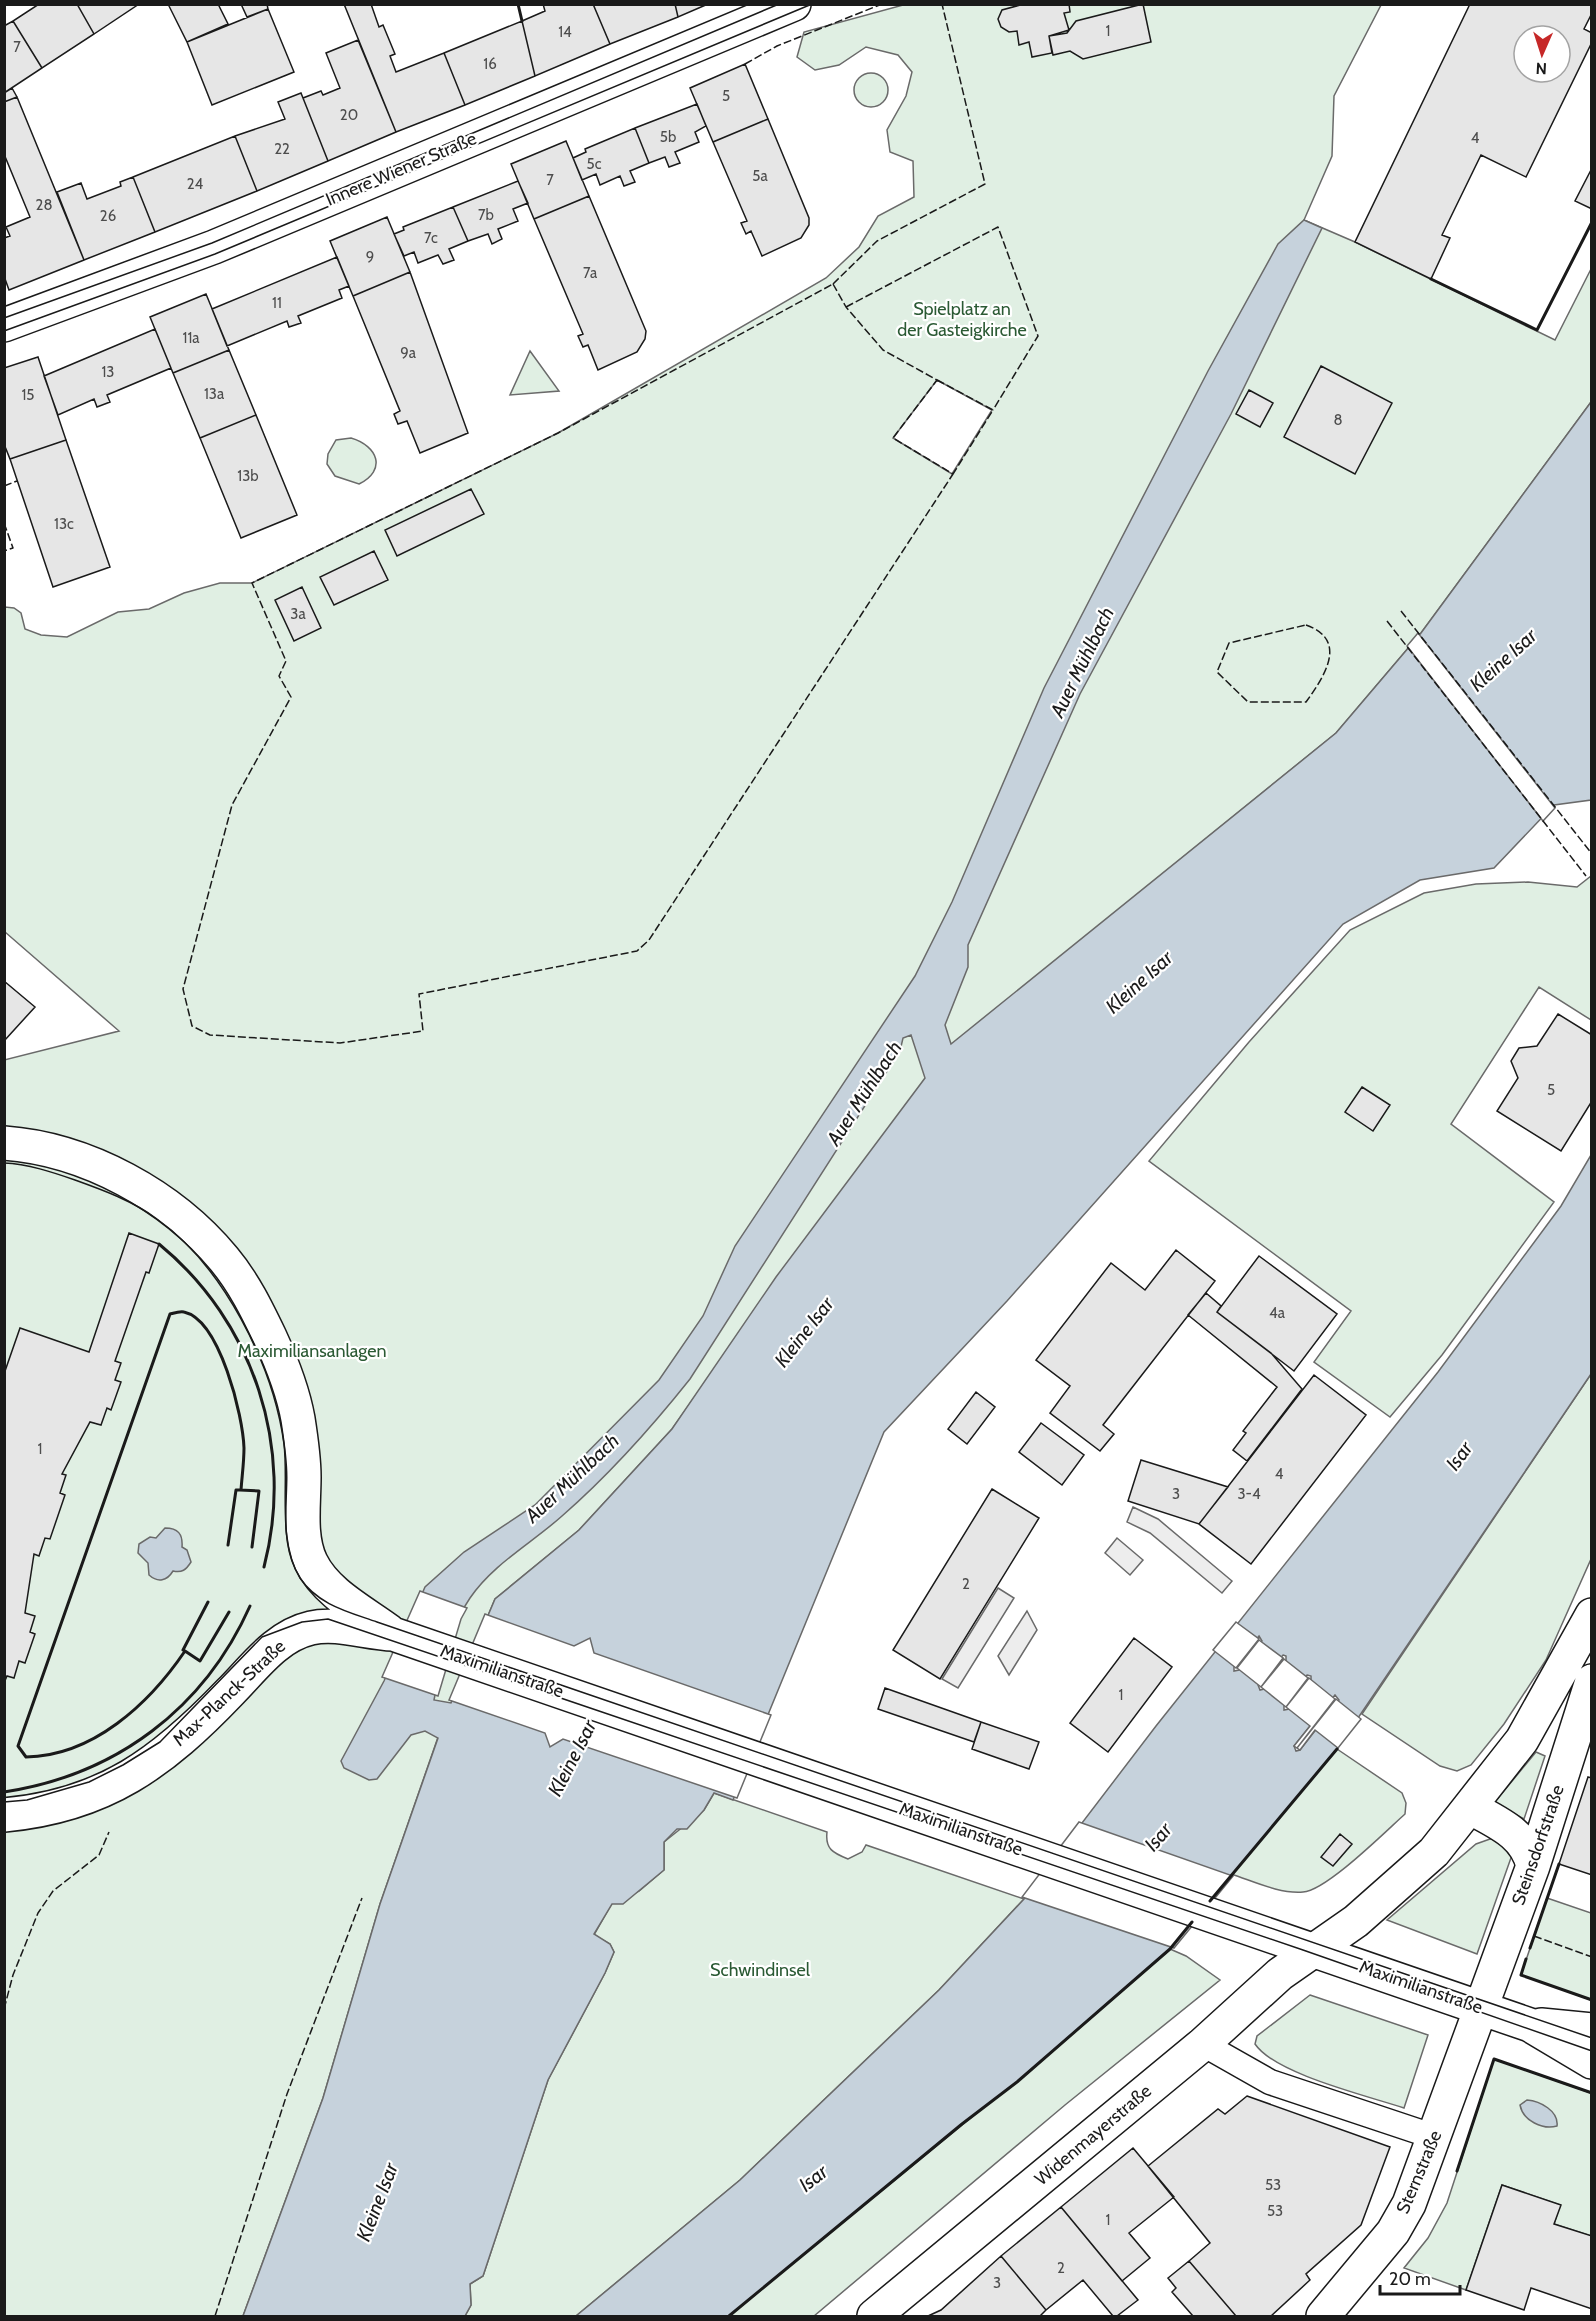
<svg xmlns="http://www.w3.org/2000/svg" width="1596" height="2321" viewBox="0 0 1596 2321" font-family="Cabin,sans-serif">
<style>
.green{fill:#e0efe3;stroke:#6a6a6a;stroke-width:1.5;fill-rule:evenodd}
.parking{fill:#ededed;stroke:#6a6a6a;stroke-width:1.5}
.water{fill:#c6d2dc;stroke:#6a6a6a;stroke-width:1.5;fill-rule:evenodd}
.pier{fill:#fff;stroke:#6a6a6a;stroke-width:1.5}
.building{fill:#e6e6e6;stroke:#1a1a1a;stroke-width:1.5;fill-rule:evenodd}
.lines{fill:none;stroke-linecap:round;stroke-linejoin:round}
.minor-casing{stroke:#1a1a1a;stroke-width:27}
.secondary-casing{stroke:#1a1a1a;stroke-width:36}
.minor{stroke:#fff;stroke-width:24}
.secondary{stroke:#fff;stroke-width:33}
.tram{stroke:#1a1a1a;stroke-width:1.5}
.fence{stroke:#1a1a1a;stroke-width:1.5;stroke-dasharray:8 3;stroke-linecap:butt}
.wall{stroke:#1a1a1a;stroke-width:3}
.labels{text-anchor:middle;stroke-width:4.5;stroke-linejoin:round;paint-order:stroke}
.number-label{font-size:15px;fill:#4d4d4d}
.street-label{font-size:18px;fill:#1a1a1a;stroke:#fff}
.park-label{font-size:18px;fill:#2b5a34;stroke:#fff}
.water-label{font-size:20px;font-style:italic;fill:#1a1a1a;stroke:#fff}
</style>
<rect width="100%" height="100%" fill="#fff"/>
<path class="green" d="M903,5h478l-47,91 -2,60 -28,64 51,22 200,98 36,-71v133l-170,231 -85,100 -224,182 -398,455 -42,59 -93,101 -84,69 -51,121 -64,184 -57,194 -80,218h-238l-1,-1256 115,-29 -114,-99v-325l9,1 7,5 4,16 16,6 26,2 51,-25 31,-3 35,-16 36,-10h32l306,-150 268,-155 33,-31 19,-31 36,-19 -1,-36 -23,-9 -3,-22 19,-34 6,-24 -14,-17 -32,-8 -27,18 -24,5 -18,-13 7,-25zM937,380l55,30 -40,64 -59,-36z
M854 90a17 17 0 1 1 34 0a17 17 0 1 1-34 0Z
M530,351l29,40 -49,4z
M351,438c27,8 36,32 8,46l-24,-8 -8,-12 1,-10 8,-14z
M1591,876v144l-52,-33 -88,137 103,78 -112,153 -52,62 -76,-55 37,-51 -202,-150 100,-119 101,-112 74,-37 52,-9 52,-2 49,5z
M1591,1374v185l-45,101 -42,64 -33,41 -14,6 -17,-5 -78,-52z
M1337,1749l65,44 4,10 -1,11c-19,17 -79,77 -102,78 -24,2 -50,-11 -72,-18z
M1536,1752l9,4 -21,63 -30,-16z
M714,1793l113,39c-2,17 6,21 21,27l14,-7 4,-7 158,54 -85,91 -199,190 -164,136h-111l6,-11 -1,-21 13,-8 65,-196 57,-107 9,-21 -4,-8 -16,-9 18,-32 27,-12 25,-21v-28l40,-32z
M1490,1839h7l15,16 -35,99 -90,-34 89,-76z
M1547,1898l44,15v87l-70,-25z
M1170,1949l16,7 34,24 -155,125 -251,211h-85c147,-122 297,-240 441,-367z
M1310,1995l118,40 -24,73c-36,-12 -129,-34 -149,-64l2,-8z
M1494,2059l97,34v143l-37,-12 6,-19 -58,-20 -36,105 -62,-22 24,-30 19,-35z"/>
<path class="parking" d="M1133,1507l25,12 74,62 -10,12 -72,-60 -23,-11z
M1117,1538l26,22 -13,15 -25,-22z
M998,1588l16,10 -56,90 -16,-9z
M1027,1611l10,19 -28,45 -11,-19z"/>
<path class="water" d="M1304,220l18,8 -91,186 -151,280 -112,251v22l-23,58 6,19 385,-311 85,-100 170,-231v398l-37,5 -60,63 -74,12 -77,44 -336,377 -123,131 -151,368 -19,-7 -10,17 -17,19h-10l-13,13v28l-41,34h-11l-18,30 16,10 4,8 -9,21 -57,107 -65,196 -13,8 1,21 -6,11h-222l80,-218 57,-194 58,-166 -13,-7 -14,4 -34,44 -8,1 -25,-12 -3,-7 43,-80 41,-94 39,-35 71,-47 124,-125 44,-64 32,-70 180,-270 37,-74 92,-214 164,-317 70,-127zM911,1035l14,43 -149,199 -104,152 -93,101 -84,69 -44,104 -17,-3c6,-33 17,-74 36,-102 23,-34 62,-55 92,-82 47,-41 89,-88 128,-137l210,-328 3,-13z
M1591,1155v219l-254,375 -167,200 -153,133 -55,42 -233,192h-153l164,-136 199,-190 85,-91 132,-173 282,-354 123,-166zM1259,1636l3,5 -23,29 -5,1v-5zM1283,1655l3,1v5l-22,28 -4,1 -2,-5zM1307,1675l4,1v4l-22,29 -5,1v-5zM1335,1695l4,5 -39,50 -4,1 -2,-5z
M165,1528c13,0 18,6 17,19l5,3 4,12c-5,8 -9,11 -18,9 -6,10 -15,12 -24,4l-1,-12 -10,-10 1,-9 11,-7 6,1z
M1527,2100c13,1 32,11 30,26 -14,4 -34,-5 -37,-21z"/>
<path class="pier" d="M1418,633l137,175 -12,13 -136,-175z
M420,1591l47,17 -6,11 -23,77 -56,-19z
M485,1614l89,32 16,-8 4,15 177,62 -34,83 -174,-59 -13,8 -5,-14 -96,-33z
M1236,1622l23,17 -23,29 -23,-18z
M1259,1640l24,18 -22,29 -24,-19z
M1284,1659l24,19 -22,29 -25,-20z
M1309,1678l26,21 -38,49 -3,-2 16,-20 -24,-19z
M1336,1699l25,20 -23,29 -23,-18 -15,20 -3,-2z
M1079,1822l154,54 -59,72 -152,-51z"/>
<path class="building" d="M39,4h38l17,30 -52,34 -29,-47z
M77,4h62l-45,30z
M171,4h47l10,20 -41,18 -18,-36z
M241,4h26l1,5 -21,8z
M344,4h27l8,23 4,-2 12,29 -5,2 6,16 48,-19 21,52 -69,27z
M543,4h50l17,40 -75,32 -13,-55 23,-10z
M593,4h82l3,13 -68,27z
M675,4h33l-30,13z
M1024,4h45l1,8 -6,1 5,17 -20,6 3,17 -20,4 -3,-15 -10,3 -2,-14 -8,1 -8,-5 -3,-8 4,-9z
M1143,4l8,38 -68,17 -13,-8 -17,4 -4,-19 18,-3 9,-12z
M1470,4h122v9l-8,16 8,4v9l-66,135 -45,-22 -39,80 8,3 -19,41 -76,-37zM1524,36h36v36h-36z
M268,9l26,63 -82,33 -25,-63z
M13,21l29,47 -38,25v-67z
M522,21l13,55 -70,29 -21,-52z
M358,40l38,92 -68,29 -25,-63 18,-7 2,4 17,-7 -14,-35z
M745,64l23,55 -55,23 -23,-54z
M12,88l5,9 -13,5v-9z
M301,93l27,68 -71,30 -22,-55 50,-17 -7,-17z
M17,97l67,163 -75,30 -5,-14v-38l6,-2 -4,-9 24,-10 -26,-63v-52z
M697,104l9,22 -11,6 4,10 -24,10 5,11 -11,4 -4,-10 -16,6 -14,-35z
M768,119l41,99v7l-8,13 -39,18 -11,-25 -5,3 -5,-11 6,-2 -34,-79z
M635,128l14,35 -19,8 5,11 -11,4 -4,-10 -20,9 -4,-11 -14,6 -9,-22 13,-6 -1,-3z
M235,136l22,55 -102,41 -22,-55z
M566,141l23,55 -55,23 -23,-55z
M1592,168v41l-17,-8z
M133,177l22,55 -71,28 -27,-68 24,-9 6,16 34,-13 -1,-4z
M518,181l10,22 -15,6 5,12 -20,8 4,10 -10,5 -4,-10 -20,7 -15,-34z
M589,196l57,135 -1,8 -8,13 -39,18 -10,-25 -5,2 -5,-11 5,-2 -49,-115z
M453,207l15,34 -19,8 5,11 -11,4 -5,-9 -20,8 -4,-11 -10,4 -10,-22 10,-4 -1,-3z
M387,217l23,55 -57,24 -23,-55z
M337,257l12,29 -10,4 3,8 -44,18 3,7 -12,4 -2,-6 -60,25 -15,-37z
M410,272l58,161 -48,20 -13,-32 -9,3 -4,-10 6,-3 -47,-115z
M206,294l23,56 -56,23 -23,-56z
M155,329l16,39 -64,27 3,7 -13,5 -3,-8 -36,16 -14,-39z
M229,350l27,65 -56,23 -27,-65z
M38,357l28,83 -56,19 -6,-15v-76z
M1321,366l71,37 -37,71 -71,-37z
M1249,390l24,13 -13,24 -24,-13z
M256,415l41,100 -56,23 -41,-100z
M66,440l44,127 -57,20 -43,-128z
M471,489l13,25 -87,42 -12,-26z
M374,551l14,29 -54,25 -14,-28z
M302,587l19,41 -27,13 -19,-41z
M4,981l31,26 -31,34z
M1558,1014l34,21v66l-31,50 -64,-40 21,-33 -7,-17 8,-13 18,-2z
M1362,1087l28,18 -17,26 -28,-19z
M129,1233l30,11 -10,29 -3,-1 -31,89 6,2 -6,17 6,2 -10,28 -4,-2 -6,17 -11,-3 -28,52 4,1 -6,18 5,2 -15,44 -5,-1 -6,18 -5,-2 -9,59 10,3 -5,16 5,2 -10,29 -6,-2 -5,17 -7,-2 -3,7v-309l16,-46 69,24z
M1176,1250l39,31 -112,144 11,9 -14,17 -50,-38 20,-27 -34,-26 75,-97 34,27z
M1259,1256l78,58 -43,57 -77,-59z
M1206,1293l15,13 -4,6 54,41 31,36 -55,72 -14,-11 13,-17 -3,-2 34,-44 -89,-72z
M1314,1375l52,40 -115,149 -52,-40z
M976,1392l19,15 -28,37 -19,-15z
M1041,1423l43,32 -22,30 -43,-33z
M1141,1460l87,27 -29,37 -71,-23z
M992,1489l47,29 -99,161 -47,-29z
M1134,1638l38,29 -64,85 -38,-29z
M885,1688l96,34 -7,20 -96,-33z
M981,1722l58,20 -10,27 -57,-20z
M1588,1777l4,1v97l-33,-11z
M1340,1834l12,10 -19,22 -12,-9z
M1247,2096l143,51 -29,78 -55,49 4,6 -39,36h-35l-47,-55 21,-18 -62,-77 70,-57 7,5z
M1133,2148l41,49 -45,36 21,25 -28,23 -61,-74z
M1502,2185l59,20 -7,19 38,12v73l-61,-21 -7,22 -58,-20z
M1061,2207l77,93 -21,16h-4l-30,-36 -37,30 -45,-54z
M1001,2256l45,54 -6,6h-112l13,-6z
M1189,2261l47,55h-43l-21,-24 4,-4 -8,-10z"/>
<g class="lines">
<defs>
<path id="minor" d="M1203,2044l67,38 165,55"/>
<path id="secondary" d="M4,325l210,-78 580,-243
M4,1143c83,6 168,53 220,116 20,24 33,51 46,78 12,26 23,54 28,82 3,19 6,39 6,58 0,28 -5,60 7,85 15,31 51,49 78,69
M1471,1808c27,15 55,26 62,58
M4,1815c101,-9 159,-53 226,-123 24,-24 46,-56 81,-64 26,-6 55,5 82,6l1137,391 62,37
M1541,2025l51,5
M874,2316l329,-272 77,-70 76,-53 78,-69 88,-112 70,-125
M1323,2316l70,-84 16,-28 124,-338 59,-185"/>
</defs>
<use href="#minor" class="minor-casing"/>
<use href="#secondary" class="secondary-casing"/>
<use href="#minor" class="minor"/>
<use href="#secondary" class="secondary"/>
<path class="tram" d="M4,318l208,-75 567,-239
M4,331l211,-77 597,-250
M4,1163c24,1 48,9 71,17 28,10 58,21 82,39 66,47 116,145 127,225 5,42 -7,96 16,134 18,27 49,34 77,44l1215,416
M4,1802l23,-2 62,-18 34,-17 37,-23 102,-105 40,-15 26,-3 975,331 289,101"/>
<path class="fence" d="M745,64l32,-18 105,-42
M833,284l13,23 37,43 54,30 -44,58 60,36 -304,466 -12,11 -218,43 4,37 -83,12 -130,-8 -18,-9 -9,-37 49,-184 59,-108 -12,-21 7,-15 -34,-78 306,-150z
M833,284l44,-43 108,-57 -43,-180
M846,307l152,-80 40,109 -45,74
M937,380l56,30 -40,64
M4,486l13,-5
M4,523l9,25 -9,3
M1401,611l191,243
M1387,621l199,255
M1306,625c43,15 18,52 0,77h-58l-31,-30 12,-29z
M1534,1936l58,21
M4,2009l9,-34 25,-62 15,-22 46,-36 10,-23
M215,2316l72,-222 75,-196"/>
<path class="wall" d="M518,4l4,17
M1431,279l106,51 55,-108
M159,1244c95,78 136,204 105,323
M240,1490l19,1 -7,56
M208,1602l-25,48 2,1c-36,53 -92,105 -159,106l-8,-11 152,-432c4,-1 10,-3 14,-2 36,8 59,104 60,136 0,14 -2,28 -3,42h-5l-8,55
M185,1651l15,10 29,-49
M4,1792c112,-17 200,-83 246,-186
M1210,1901l127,-152
M1530,1948l29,-84
M1526,1959l-5,16 71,25
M1457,2171l37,-112 98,34
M729,2316l233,-192 55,-42 153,-133 22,-27"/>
</g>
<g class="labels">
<g class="number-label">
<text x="1108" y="36">1</text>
<text x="565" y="37">14</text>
<text x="17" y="52">7</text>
<text x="490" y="69">16</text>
<text x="726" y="101">5</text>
<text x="349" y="120">20</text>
<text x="668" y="142">5b</text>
<text x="1475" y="143">4</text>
<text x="282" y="154">22</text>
<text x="594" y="169">5c</text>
<text x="760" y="181">5a</text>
<text x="550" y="185">7</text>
<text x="195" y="189">24</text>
<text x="44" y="210">28</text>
<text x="486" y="220">7b</text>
<text x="108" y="221">26</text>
<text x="431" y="243">7c</text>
<text x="370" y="262">9</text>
<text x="590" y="278">7a</text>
<text x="277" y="308">11</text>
<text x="191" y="343">11a</text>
<text x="408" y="358">9a</text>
<text x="108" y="377">13</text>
<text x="214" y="399">13a</text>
<text x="28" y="400">15</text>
<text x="1338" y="425">8</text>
<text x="248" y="481">13b</text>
<text x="64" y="529">13c</text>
<text x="298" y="619">3a</text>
<text x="1551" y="1095">5</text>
<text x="1277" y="1318">4a</text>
<text x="40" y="1454">1</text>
<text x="1279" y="1479">4</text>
<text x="1176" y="1499">3</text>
<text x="1249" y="1499">3-4</text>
<text x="966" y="1589">2</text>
<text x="1121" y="1700">1</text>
<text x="1273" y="2190">53</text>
<text x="1275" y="2216">53</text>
<text x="1108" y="2225">1</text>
<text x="1061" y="2273">2</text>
<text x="997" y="2288">3</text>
</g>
<g class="street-label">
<text transform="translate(401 169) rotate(-23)" y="6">Innere Wiener Straße</text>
<text transform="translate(502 1671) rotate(19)" y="6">Maximilianstraße</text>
<text transform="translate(229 1693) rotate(-43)" y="6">Max-Planck-Straße</text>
<text transform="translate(961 1829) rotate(19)" y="6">Maximilianstraße</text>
<text transform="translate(1538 1845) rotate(-71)" y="6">Steinsdorfstraße</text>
<text transform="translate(1421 1987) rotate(19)" y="6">Maximilianstraße</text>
<text transform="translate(1093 2135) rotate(-40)" y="6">Widenmayerstraße</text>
<text transform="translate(1419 2172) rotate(-67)" y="6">Sternstraße</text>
</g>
<g class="park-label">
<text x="962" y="315">Spielplatz an<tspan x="962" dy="21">der Gasteigkirche</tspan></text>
<text x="312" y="1357">Maximiliansanlagen</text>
<text x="760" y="1976">Schwindinsel</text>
</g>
<g class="water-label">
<text transform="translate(1503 660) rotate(-42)" y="7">Kleine Isar</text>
<text transform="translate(1082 662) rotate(-64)" y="7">Auer Mühlbach</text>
<text transform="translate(1139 982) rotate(-42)" y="7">Kleine Isar</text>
<text transform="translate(864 1093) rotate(-57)" y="7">Auer Mühlbach</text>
<text transform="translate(804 1332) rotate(-52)" y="7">Kleine Isar</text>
<text transform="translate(1459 1456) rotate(-54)" y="7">Isar</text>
<text transform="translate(572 1478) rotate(-43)" y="7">Auer Mühlbach</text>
<text transform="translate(572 1758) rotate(-63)" y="7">Kleine Isar</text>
<text transform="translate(1158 1837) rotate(-50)" y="7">Isar</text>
<text transform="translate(813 2178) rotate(-38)" y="7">Isar</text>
<text transform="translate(377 2202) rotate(-69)" y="7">Kleine Isar</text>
</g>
</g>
<rect width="1596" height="2321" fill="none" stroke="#1a1a1a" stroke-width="12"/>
<g transform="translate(1542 54) rotate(183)"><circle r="28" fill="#ffffff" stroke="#a3a3a3" stroke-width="1.5"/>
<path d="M0-4.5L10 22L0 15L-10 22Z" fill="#c62828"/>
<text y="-9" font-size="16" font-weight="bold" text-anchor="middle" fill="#1a1a1a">N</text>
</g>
<path d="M1380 2285v9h80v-9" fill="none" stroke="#1a1a1a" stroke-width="3"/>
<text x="1389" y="2285" font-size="18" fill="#1a1a1a" stroke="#ffffff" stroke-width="4.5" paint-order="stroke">20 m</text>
</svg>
